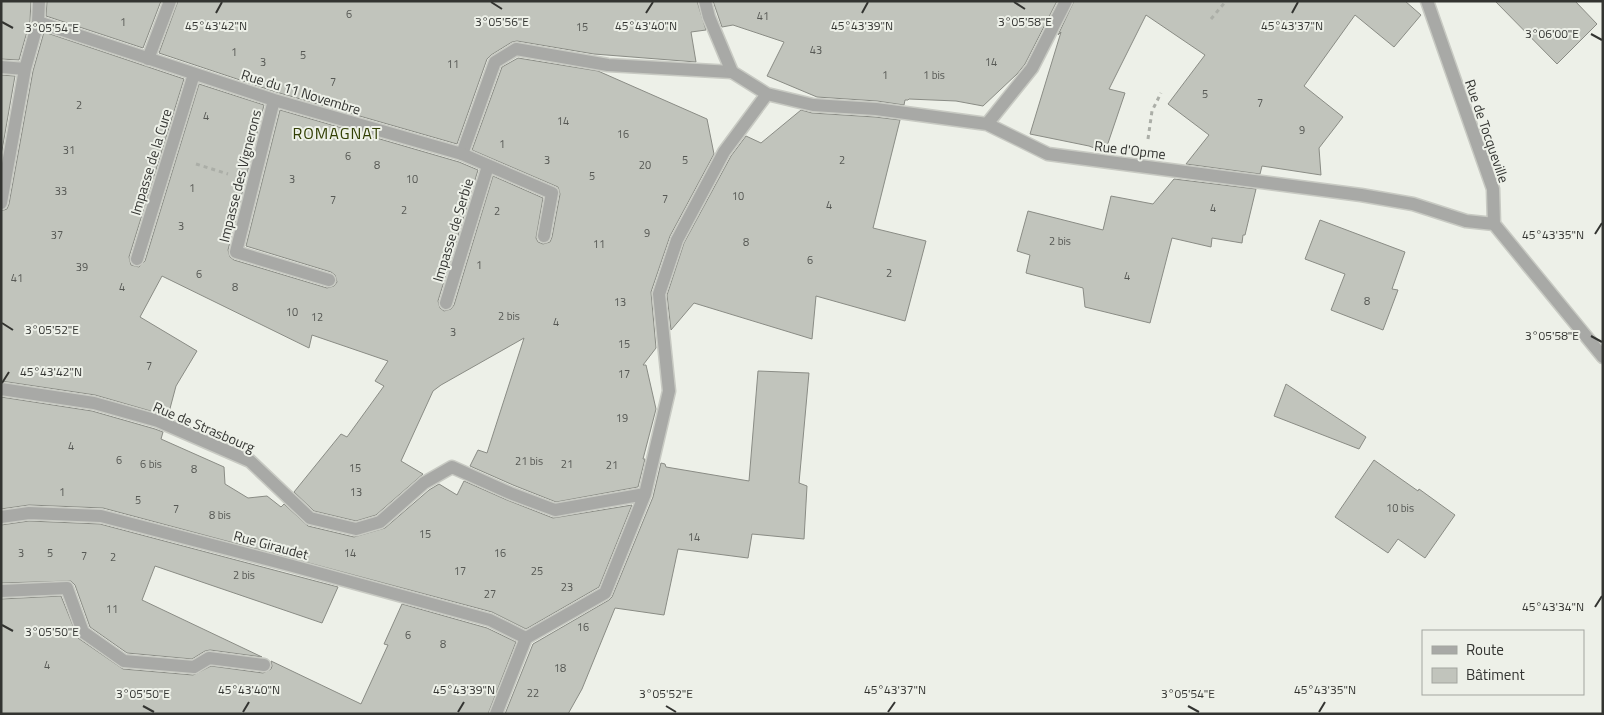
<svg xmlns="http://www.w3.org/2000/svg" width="1604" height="715" viewBox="0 0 1604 715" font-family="'Titillium Web',sans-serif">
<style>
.building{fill:#c1c4bc;stroke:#8a8c85}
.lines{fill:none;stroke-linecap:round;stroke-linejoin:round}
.lane-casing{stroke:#c8cac3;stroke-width:15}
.street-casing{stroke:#c8cac3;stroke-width:15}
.path{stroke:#abaea7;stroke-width:3;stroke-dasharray:4 4;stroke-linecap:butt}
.lane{stroke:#a8a9a6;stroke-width:12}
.street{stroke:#a8a9a6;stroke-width:12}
.ticks{fill:none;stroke:#333431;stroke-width:2}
.labels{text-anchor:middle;stroke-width:4;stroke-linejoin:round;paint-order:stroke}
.number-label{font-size:11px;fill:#565854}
.street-label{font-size:14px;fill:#333431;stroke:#edf0e8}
.quarter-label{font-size:16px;letter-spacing:1px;fill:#313e03;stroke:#edf0e8}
.ticks-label{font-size:12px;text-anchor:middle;fill:#333431;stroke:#edf0e8;stroke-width:4;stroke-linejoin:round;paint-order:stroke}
</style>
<rect width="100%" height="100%" fill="#edf0e8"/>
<path class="building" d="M1,1h30l-1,20 -11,39 -18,-1z
M47,1h114l-18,47 -97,-32z
M178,1h519l9,29 -15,2 5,30 -102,-8 -77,-13 -5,1 -21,13 -4,4 -30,85 -181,-52 -117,-39z
M713,1h344l-32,63 -8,10 -34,32 -27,-5 -47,-2 -1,1h-3l-1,5 -27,-4 -60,-4 -50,-21 17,-34 -51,-17 -11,2z
M1074,1h331l16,14 -27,32 -39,-32 -51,71 39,31 -24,31 2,27 -59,-9 -2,8 -74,-10 23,-29 -41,-31 37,-49 -59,-40 -37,74 16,4 -20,59 -16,-6 -59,-12 31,-102 -3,3z
M1495,1h80l22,23 -40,40z
M44,32l140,47 -55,178 2,8 8,2 6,-6 54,-177 65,21 -36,145 2,7 4,3 93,28 7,-2 3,-4 -2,-7 -4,-3 -85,-26 34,-136 179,52 19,8 -40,131 2,7 4,3 7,-2 3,-4 39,-129 50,22 -7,40 2,4 5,2 7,-2 2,-5 8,-43 -2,-7 -86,-37 30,-83 16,-9 80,13 109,48 7,35 -44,82 -19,56 5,56 -13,17h3l10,44 -13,50h2l-7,28 -82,15 -43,-17 -43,-19 8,-16 9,3 37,-115 -83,47 -8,6 -32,70 22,13 -47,41 -20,6 -42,-10 -20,-19 47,-58 6,3 37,-51 -9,-5 13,-20 -76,-26 -3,13 -147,-72 -22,41 57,34 -21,35 -8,30 -73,-21 -94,-14v-170l6,-2 2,-5 24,-133z
M1,75l14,1 -14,80z
M801,110l11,3 63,4 25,3 -27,108 53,13 -21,80 -89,-25 -4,43 -118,-36 -23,27 -4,-35 17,-52 47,-87 15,-20 15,7z
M1174,179l82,10 -11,46h-2l-1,8 -30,-5 -1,9 -39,-9 -22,85 -65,-16 -2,-19 -57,-15 4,-18 -13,-4 11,-40 75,19 8,-34 42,8z
M1320,220l85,32 -13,37 6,1 -15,40 -52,-20 14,-36 -40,-15z
M758,371l51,2 -10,110 8,3 -3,53 -52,-5 -4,24 -70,-9 -14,66 -49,-7 -33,81 -14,25h-63l28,-70 76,-44 3,-3 41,-100 8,-34 4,1 1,3 83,14z
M1286,384l80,53 -7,12 -85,-33z
M1,397l91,14 63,18 8,3 -2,7 63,28 1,17 23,14 19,-2 14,11 3,-3 24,22 46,11 31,-9 44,-38 10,-6 18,11 7,-14 43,19 46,18 79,-13 -33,82 -73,42 -34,-17 -389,-104 -74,-3 -28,4z
M1374,460l44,31 1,-2 36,26 -30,43 -27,-19 -10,14 -53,-36z
M29,521l71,3 238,63 -16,36 -167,-57 -13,34 120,57 -52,-7 -5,1 -13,8 -65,-6 -37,-26 -15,-42 -4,-4 -70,2v-58z
M61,596l17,42 45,31 70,6 18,-9 52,7 8,-4 1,-3 -1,-5 90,43 27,-59 -4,-1 18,-40 85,24 29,14 -28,72h-487v-115z"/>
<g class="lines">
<defs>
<path id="lane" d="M462,154l33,-92 21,-13 92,16 124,7
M1,517l28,-4 72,3 188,49 201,55 36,18"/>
<path id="street" d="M705,1l4,16 23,55 35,22 46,11 63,4 111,15 61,30 313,41 52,9 53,17 28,3
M1427,1l66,188 1,35 109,133
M38,22l236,78 188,54 90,39 -8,43
M148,59l22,-58
M1,67l24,2
M274,100l-38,152 93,28
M987,124l45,-56 34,-67
M1,203l24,-134 13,-47 1,-21
M137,259l57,-185
M446,303l42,-137
M1,389l93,14 64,18 92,40 60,57 46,11 24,-7 44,-39 28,-16 58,26 45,17 90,-16
M1,591l66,-3 16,44 41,29 70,6 15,-9 55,7
M496,714l30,-76 79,-45 40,-99 24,-103 -10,-97 18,-54 47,-88 43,-58"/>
</defs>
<use href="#lane" class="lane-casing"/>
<use href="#street" class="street-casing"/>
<path class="path" d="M1211,19l15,-18
M1148,139l4,-28 9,-18
M196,164l32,10"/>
<use href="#lane" class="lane"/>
<use href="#street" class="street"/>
</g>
<path class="ticks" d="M491,2l11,7M1014,2l11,7M216,13l6,-11M646,13l7,-11M862,13l6,-11M1292,13l6,-11M2,22l11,6M1591,34l11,6M1595,234l7,-11M2,323l11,7M1591,336l11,6M2,383l7,-11M1595,607l7,-11M2,625l11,6M143,706l11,6M666,706l10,6M1188,706l11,6M243,712l6,-10M458,712l6,-10M888,712l7,-10M1319,712l6,-10"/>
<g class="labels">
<g class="number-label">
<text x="349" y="18">6</text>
<text x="763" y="20">41</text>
<text x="123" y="26">1</text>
<text x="582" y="31">15</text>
<text x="816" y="54">43</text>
<text x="234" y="56">1</text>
<text x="303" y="59">5</text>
<text x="263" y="66">3</text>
<text x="991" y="66">14</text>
<text x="453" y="68">11</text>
<text x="885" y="79">1</text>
<text x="934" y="79">1 bis</text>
<text x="333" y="86">7</text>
<text x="1205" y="98">5</text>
<text x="1260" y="107">7</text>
<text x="79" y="109">2</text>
<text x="206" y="120">4</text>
<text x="563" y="125">14</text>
<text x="1302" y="134">9</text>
<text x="623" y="138">16</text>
<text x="502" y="148">1</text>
<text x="69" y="154">31</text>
<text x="348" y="160">6</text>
<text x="547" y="164">3</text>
<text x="685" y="164">5</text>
<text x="842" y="164">2</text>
<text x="377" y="169">8</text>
<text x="645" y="169">20</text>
<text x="592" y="180">5</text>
<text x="292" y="183">3</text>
<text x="412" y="183">10</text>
<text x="192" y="192">1</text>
<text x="61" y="195">33</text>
<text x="738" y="200">10</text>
<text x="665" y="203">7</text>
<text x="333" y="204">7</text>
<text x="829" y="209">4</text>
<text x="1213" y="212">4</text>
<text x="404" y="214">2</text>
<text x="497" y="215">2</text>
<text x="181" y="230">3</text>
<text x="647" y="237">9</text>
<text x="57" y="239">37</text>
<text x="1060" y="245">2 bis</text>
<text x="746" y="246">8</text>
<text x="599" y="248">11</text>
<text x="810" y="264">6</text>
<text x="479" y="269">1</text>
<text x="82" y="271">39</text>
<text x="889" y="277">2</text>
<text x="199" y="278">6</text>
<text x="1127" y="280">4</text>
<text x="17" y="282">41</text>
<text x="122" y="291">4</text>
<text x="235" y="291">8</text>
<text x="1367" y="305">8</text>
<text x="620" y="306">13</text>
<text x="292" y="316">10</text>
<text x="509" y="320">2 bis</text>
<text x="317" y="321">12</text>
<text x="556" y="326">4</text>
<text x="453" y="336">3</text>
<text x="624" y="348">15</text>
<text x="149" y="370">7</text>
<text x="624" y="378">17</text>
<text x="622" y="422">19</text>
<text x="71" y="450">4</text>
<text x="119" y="464">6</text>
<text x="529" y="465">21 bis</text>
<text x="151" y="468">6 bis</text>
<text x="567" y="468">21</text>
<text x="612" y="469">21</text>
<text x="355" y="472">15</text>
<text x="194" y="473">8</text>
<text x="62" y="496">1</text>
<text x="356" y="496">13</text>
<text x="138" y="504">5</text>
<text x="1400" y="512">10 bis</text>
<text x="176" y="513">7</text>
<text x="220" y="519">8 bis</text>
<text x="425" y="538">15</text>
<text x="694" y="541">14</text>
<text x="21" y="557">3</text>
<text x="50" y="557">5</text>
<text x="350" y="557">14</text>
<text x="500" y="557">16</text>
<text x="84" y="560">7</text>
<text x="113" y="561">2</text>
<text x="460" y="575">17</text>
<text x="537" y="575">25</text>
<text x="244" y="579">2 bis</text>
<text x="567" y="591">23</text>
<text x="490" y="598">27</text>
<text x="112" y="613">11</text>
<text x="583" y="631">16</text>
<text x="408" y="639">6</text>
<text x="443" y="648">8</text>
<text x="47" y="669">4</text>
<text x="560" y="672">18</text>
<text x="533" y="697">22</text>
</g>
<g class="street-label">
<text transform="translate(301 92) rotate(17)" y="5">Rue du 11 Novembre</text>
<text transform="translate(1487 131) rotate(71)" y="5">Rue de Tocqueville</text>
<text transform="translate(1130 150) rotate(7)" y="5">Rue d'Opme</text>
<text transform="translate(151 162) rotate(-73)" y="5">Impasse de la Cure</text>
<text transform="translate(240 176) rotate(-76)" y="5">Impasse des Vignerons</text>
<text transform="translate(453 230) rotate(-73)" y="5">Impasse de Serbie</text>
<text transform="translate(204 427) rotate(23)" y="5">Rue de Strasbourg</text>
<text transform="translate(271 545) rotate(15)" y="5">Rue Giraudet</text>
</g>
<g class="quarter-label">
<text x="337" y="139">ROMAGNAT</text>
</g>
</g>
<g class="ticks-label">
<text x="502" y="26">3°05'56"E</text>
<text x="1025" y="26">3°05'58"E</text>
<text x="216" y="30">45°43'42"N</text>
<text x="646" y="30">45°43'40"N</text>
<text x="862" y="30">45°43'39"N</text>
<text x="1292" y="30">45°43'37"N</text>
<text x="52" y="32">3°05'54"E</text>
<text x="1552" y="38">3°06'00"E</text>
<text x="1553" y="239">45°43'35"N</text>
<text x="52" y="334">3°05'52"E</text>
<text x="1552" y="340">3°05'58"E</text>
<text x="51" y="376">45°43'42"N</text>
<text x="1553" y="611">45°43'34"N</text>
<text x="52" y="636">3°05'50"E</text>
<text x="249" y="694">45°43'40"N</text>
<text x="464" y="694">45°43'39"N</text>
<text x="895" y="694">45°43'37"N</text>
<text x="1325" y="694">45°43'35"N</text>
<text x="143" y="698">3°05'50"E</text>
<text x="666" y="698">3°05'52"E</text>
<text x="1188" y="698">3°05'54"E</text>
</g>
<rect width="1604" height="715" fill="none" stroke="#333431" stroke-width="5"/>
<rect x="1422" y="630" width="162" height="65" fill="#edf0e8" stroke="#a3a59f"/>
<rect x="1432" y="646" width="25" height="8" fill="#a8a9a6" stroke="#a3a59f"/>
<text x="1466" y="655" font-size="15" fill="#333431">Route</text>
<rect x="1432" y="668" width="25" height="15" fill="#c1c4bc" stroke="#a3a59f"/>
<text x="1466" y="680" font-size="15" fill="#333431">Bâtiment</text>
</svg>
